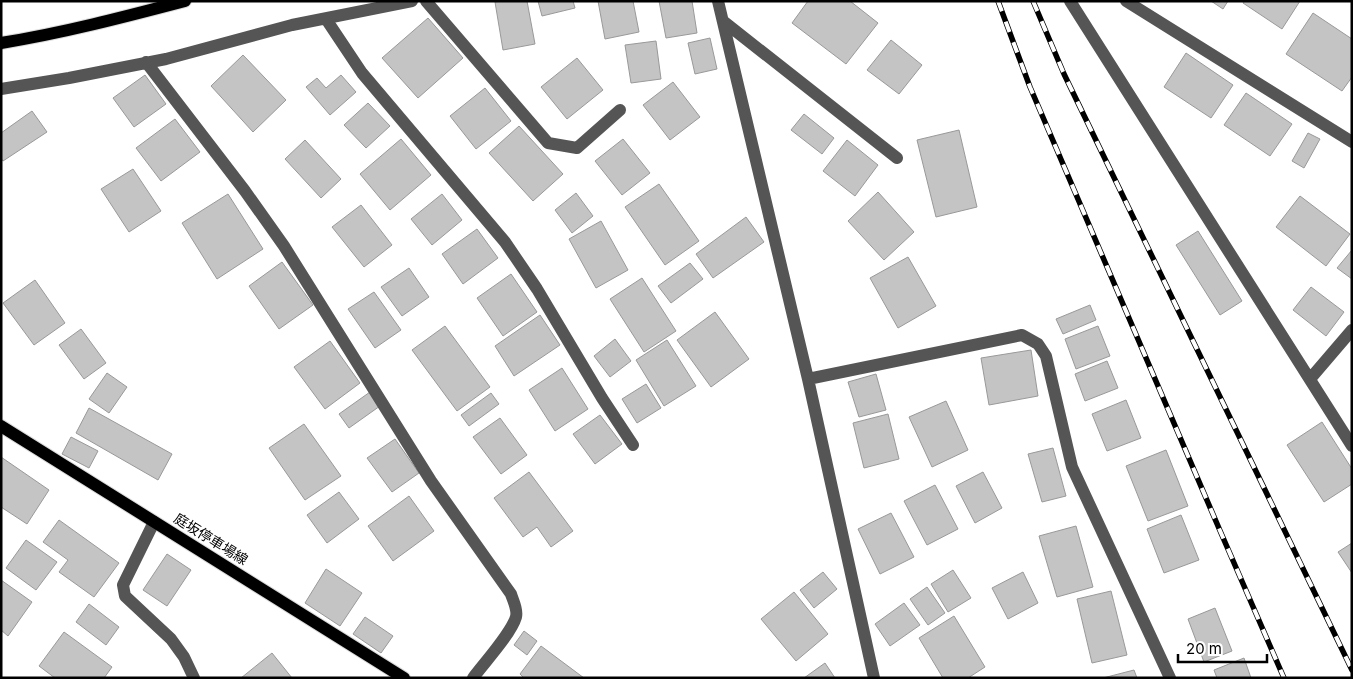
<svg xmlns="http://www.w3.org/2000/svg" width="1353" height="679" viewBox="0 0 1353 679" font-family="Inter,'Noto Sans JP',sans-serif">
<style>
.building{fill:#c4c4c4;stroke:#999}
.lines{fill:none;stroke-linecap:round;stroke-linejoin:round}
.major-casing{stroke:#dbdbdb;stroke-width:14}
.minor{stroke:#555;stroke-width:12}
.major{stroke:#000;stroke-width:12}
.rail-casing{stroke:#000;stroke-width:5.5}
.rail{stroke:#fff;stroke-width:4;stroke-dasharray:11;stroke-linecap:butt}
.labels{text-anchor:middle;stroke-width:4;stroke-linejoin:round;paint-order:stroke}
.street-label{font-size:14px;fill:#000;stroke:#fff}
</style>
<rect width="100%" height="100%" fill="#fff"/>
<path class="building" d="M501,1h26l8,43 -32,6 -8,-48z
M538,1h35l2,7 -33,8z
M598,1h35l6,31 -34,7z
M659,1h33l5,32 -31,5z
M808,1h42l28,22 -32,41 -54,-41z
M1211,1h17l-5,8z
M1244,1h56l-18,28 -39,-26z
M1313,13l39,26v38l-10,14 -56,-37z
M428,18l35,40 -45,40 -36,-40z
M710,38l7,31 -22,5 -7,-31z
M891,40l31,25 -23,29 -32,-24z
M656,41l5,38 -30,4 -6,-38z
M1186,53l47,32 -22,33 -47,-31z
M243,55l43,45 -33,32 -42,-46z
M577,58l26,32 -36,29 -26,-32z
M145,75l21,29 -32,23 -21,-29z
M341,75l15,17 -26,23 -24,-28 11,-9 9,10z
M673,82l27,35 -30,23 -27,-35z
M485,88l26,33 -35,28 -26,-33z
M1246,93l46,31 -22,32 -46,-31z
M368,103l22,23 -24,22 -22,-23z
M32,111l15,21 -44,29 -2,-3v-25z
M804,114l30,24 -12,16 -31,-24z
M175,119l25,33 -39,29 -25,-33z
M519,126l44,48 -30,27 -44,-48z
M959,130l18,77 -41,10 -19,-77z
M1308,133l12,6 -16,29 -12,-7z
M401,139l30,36 -41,35 -30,-36z
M623,139l27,34 -28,22 -27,-34z
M305,140l36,39 -20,19 -36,-39z
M847,140l31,25 -23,31 -32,-25z
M133,169l28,42 -32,21 -28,-43z
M659,184l40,57 -34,24 -40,-58z
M878,192l36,40 -30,28 -36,-39z
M576,193l17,23 -21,17 -17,-23z
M228,194l35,55 -46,30 -35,-56z
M442,194l20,26 -30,25 -21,-26z
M1300,196l50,38 -24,32 -50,-39z
M361,205l31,40 -28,22 -32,-40z
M746,217l18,25 -51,36 -17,-24z
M601,221l27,49 -32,18 -27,-49z
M477,229l21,29 -35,26 -21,-30z
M1198,231l44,70 -22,14 -44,-70z
M1352,250v29l-15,-11z
M908,257l28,49 -38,22 -28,-50z
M282,262l31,43 -34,24 -30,-43z
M690,263l13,16 -32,24 -13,-17z
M409,268l20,29 -27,19 -21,-29z
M511,274l26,38 -34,24 -26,-38z
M642,278l34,53 -32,21 -34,-53z
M35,280l30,43 -31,22 -31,-42z
M1311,287l33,25 -18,24 -33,-26z
M374,292l27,38 -26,18 -27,-39z
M1090,305l6,15 -33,14 -7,-15z
M715,312l34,47 -38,28 -34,-47z
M540,315l20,30 -46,31 -19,-30z
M445,326l45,61 -33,24 -45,-61z
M1098,326l12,30 -34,13 -11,-30z
M81,329l25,34 -22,16 -25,-34z
M615,339l16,22 -21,16 -16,-21z
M667,340l29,46 -32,20 -28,-46z
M330,341l30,42 -35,26 -31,-42z
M1031,350l7,46 -49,9 -8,-47z
M1107,361l11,27 -33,13 -10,-27z
M562,368l26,41 -33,22 -26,-41z
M107,373l20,14 -18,26 -20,-14z
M876,374l10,36 -27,7 -11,-35z
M646,384l15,24 -24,15 -15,-24z
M370,392l10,14 -31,22 -10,-14z
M491,393l8,11 -30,22 -8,-11z
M1126,400l15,38 -34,13 -15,-37z
M946,401l22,49 -36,17 -23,-50z
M89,408l83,46 -14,26 -82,-47z
M888,414l11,45 -35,9 -11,-45z
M600,415l22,29 -27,20 -22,-30z
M500,418l27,37 -26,19 -28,-37z
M1322,422l30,47v15l-28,18 -37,-57z
M304,424l37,52 -36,24 -36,-52z
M71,437l27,14 -9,17 -27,-14z
M395,439l24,34 -27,19 -25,-34z
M1053,448l13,48 -24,6 -14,-48z
M1166,450l22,56 -40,15 -22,-55z
M1,457l48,33 -22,34 -26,-17z
M529,472l44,59 -22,16 -14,-20 -14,10 -29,-39z
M983,472l19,36 -27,15 -19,-37z
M935,485l23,44 -31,16 -23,-44z
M339,492l20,27 -32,24 -20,-28z
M409,496l25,35 -41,30 -25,-35z
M891,513l23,44 -34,17 -22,-45z
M1181,515l18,45 -35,13 -17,-44z
M59,520l60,43 -25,34 -35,-25 9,-12 -25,-18z
M1076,526l17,61 -36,10 -18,-61z
M26,540l31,22 -21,28 -30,-22z
M1352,543v30l-14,-21z
M167,554l24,16 -24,36 -24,-16z
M326,569l36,24 -22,33 -35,-23z
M953,570l18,28 -23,14 -17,-28z
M823,572l14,17 -23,19 -14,-18z
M1023,572l15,31 -30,16 -16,-31z
M1,580l31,22 -24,34 -7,-6z
M927,587l18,26 -17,12 -18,-26z
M1111,591l16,64 -35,8 -15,-64z
M794,592l34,42 -32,27 -35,-42z
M904,603l16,22 -30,21 -15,-22z
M89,604l30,23 -13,18 -30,-23z
M1215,608l17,43 -28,11 -16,-43z
M954,616l31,51 -17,11h-25l-24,-40z
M365,617l28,19 -12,17 -28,-19z
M524,631l13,10 -10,14 -13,-10z
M64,632l48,35 -8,11h-49l-16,-12z
M541,646l43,32h-60l-4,-4z
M272,653l20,25h-51z
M1244,658l7,20h-34l-3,-8z
M825,663l10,15h-31z
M1134,670l3,8h-34z"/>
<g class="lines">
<defs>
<path id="major" d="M1,43c62,-10 123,-26 184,-42
M1,426l403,252"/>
</defs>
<use href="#major" class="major-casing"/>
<path class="minor" d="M426,1l122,142 29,5 43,-38
M718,1l90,378 66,299
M1070,1l282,445
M1126,1l226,141
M326,19l36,54 143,169 32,47 65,109 31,47
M723,21l174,137
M146,62l99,129 39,55 147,235 80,113c2,7 7,15 5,23 -5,17 -32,46 -43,61
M1,89l68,-11 97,-19 126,-34 120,-24
M808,379l214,-44 16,9 8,12 26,111 98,211
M1310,379l42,-49
M154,522l-31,63 2,11 46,43 13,18 10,21"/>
<use href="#major" class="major"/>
<defs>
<path id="rail" d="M998,1l32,86 191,446 63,145
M1033,1l31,73 288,596"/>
</defs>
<use href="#rail" class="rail-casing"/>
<use href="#rail" class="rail"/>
</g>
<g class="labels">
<g class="street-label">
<text transform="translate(211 539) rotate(32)" y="5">庭坂停車場線</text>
</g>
</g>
<rect width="1353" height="679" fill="none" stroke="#000000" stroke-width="5"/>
<path d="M1178 654v8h89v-8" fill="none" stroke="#000000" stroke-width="2.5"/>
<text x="1186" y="654" font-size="15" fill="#000000" stroke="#ffffff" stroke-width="4" paint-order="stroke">20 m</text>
</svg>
